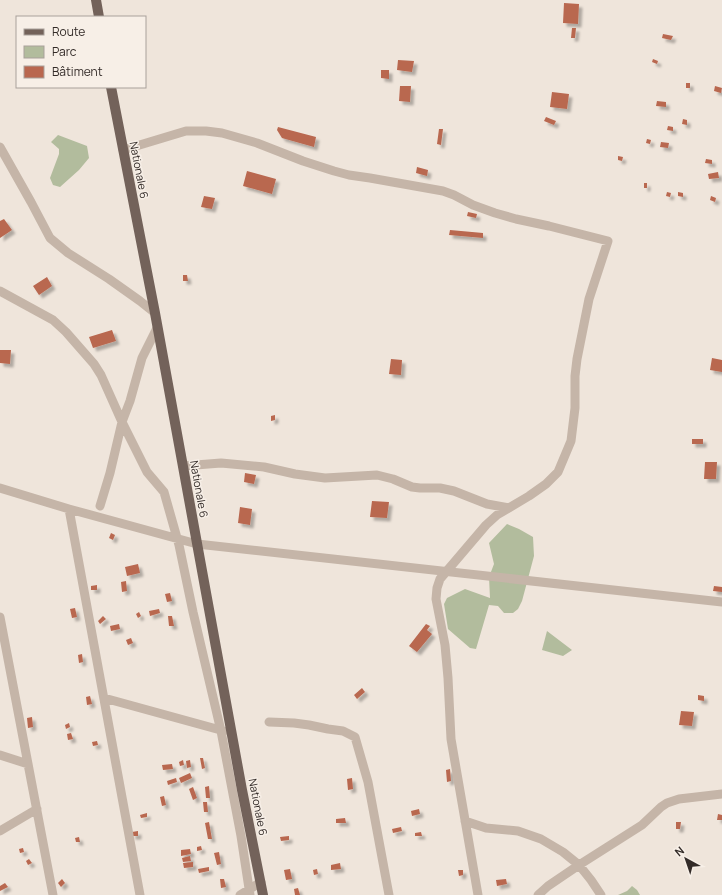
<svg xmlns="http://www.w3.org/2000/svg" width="722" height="895" viewBox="0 0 722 895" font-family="Manrope,sans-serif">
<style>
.green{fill:#b2bc9d}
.building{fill:#b9674f;filter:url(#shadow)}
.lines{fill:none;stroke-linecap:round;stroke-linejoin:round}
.street{stroke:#c5b5a8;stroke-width:9}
.primary{stroke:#73625a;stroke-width:10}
.labels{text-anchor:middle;stroke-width:3;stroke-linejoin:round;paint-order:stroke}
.street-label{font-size:11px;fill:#332b28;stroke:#f7efe7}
</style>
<defs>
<filter id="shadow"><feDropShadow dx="3.5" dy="3.5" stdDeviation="1" flood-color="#0004"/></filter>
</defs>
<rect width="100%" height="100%" fill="#efe5db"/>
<path class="green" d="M58,135l29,11 2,12 -10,12 -19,17 -7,-2 -3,-7 9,-24v-5l-8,-7z
M507,524l12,5 14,8 1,19 -12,45 -4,8 -5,4h-9l-6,-7 -9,-1 -13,44 -6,-1 -22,-19 -4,-25 3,-6 18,-9 25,9 -1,-21 5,-13 -5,-21z
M547,631l25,19 -9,6 -21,-6z
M632,886l5,4 3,5h-22l9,-4z"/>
<path class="building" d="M564,3l15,1 -1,20 -15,-1z
M572,28h4l-1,10h-4z
M663,34l10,2 -2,4 -9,-2z
M653,59l5,2 -1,3 -5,-2z
M398,60l16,1 -2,11 -15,-2z
M381,70h8v9l-8,-1z
M686,83h4v5h-4z
M400,86h11l-1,16 -11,-1z
M715,86l7,2 -1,5 -7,-2z
M552,92l17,2 -2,15 -17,-2z
M657,101l9,1v5l-10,-1z
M546,117l10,4 -2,4 -10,-4z
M683,119l4,1v5l-5,-1z
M668,126l5,1v4l-6,-1z
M278,127l38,10 -2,10 -32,-9 -5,-8z
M439,129h4l-2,16 -4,-1z
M647,139l4,1 -1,4 -4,-1z
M661,142l8,1 -1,5 -8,-1z
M618,156l5,1 -1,4 -4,-1z
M706,159l6,1v4l-7,-1z
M417,167l11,3 -1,6 -11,-3z
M247,171l29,8 -4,15 -29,-8z
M718,172l1,6 -10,1 -1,-5z
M644,183h3v5h-3z
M667,192l4,1 -1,4 -4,-1z
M678,192l5,1v4l-5,-1z
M204,196l11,2 -3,11 -11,-2z
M711,196l5,2 -1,4 -5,-2z
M468,212l9,2 -1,4 -9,-2z
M4,219l8,11 -12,8v-17z
M450,230l33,3v5l-34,-3z
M183,275h4l1,6h-5z
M47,277l5,9 -13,9 -6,-9z
M112,330l4,11 -23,7 -4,-11z
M0,350h11l-1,14 -10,-1z
M712,358l10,2v12l-12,-2z
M391,359l11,1 -1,15 -12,-1z
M275,415v5l-4,1v-5z
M692,439h11v5h-11z
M705,462h12l-1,17h-12z
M245,473l11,2 -2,9 -10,-2z
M372,501l17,1 -2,16 -17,-1z
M240,507l12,2 -2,16 -12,-2z
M111,533l4,2 -2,5 -4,-2z
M138,564l2,9 -13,3 -2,-9z
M126,581l1,10 -5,1 -1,-10z
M97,585v5h-6v-4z
M714,586l8,1v5l-9,-1z
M170,593l2,8 -5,1 -2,-8z
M75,608l2,9 -5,1 -2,-9z
M159,609l1,4 -10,3 -1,-5z
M139,612l2,4 -3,2 -2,-4z
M103,616l3,3 -6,5 -2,-3z
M168,616h4l2,10h-5z
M119,624l1,5 -9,2 -1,-5z
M426,624l4,2 -3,4 5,4 -15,18 -8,-6z
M131,638l2,5 -5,2 -2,-5z
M82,654l1,8 -4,1 -1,-8z
M362,688l3,4 -8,7 -3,-4z
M698,695l6,1v5l-6,-1z
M90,696l2,8 -5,1 -1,-8z
M681,711l13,1 -2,14 -13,-1z
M32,717l1,10 -5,1 -1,-10z
M69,723l1,4 -4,2 -1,-4z
M71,733l2,6 -5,1 -1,-6z
M97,741l1,4 -5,1 -1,-4z
M200,758h3l2,10 -3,1z
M183,760l1,5 -4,1 -1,-4z
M190,760l1,7 -4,1 -1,-7z
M172,764l1,5 -10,1 -1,-5z
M450,769l1,12 -4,1 -1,-12z
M190,773l2,5 -11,5 -2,-5z
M176,778l1,4 -9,3 -1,-4z
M352,778l1,11 -5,1 -1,-11z
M209,786l1,12h-4l-1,-11z
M193,787l4,11 -4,2 -4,-11z
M164,796l2,9 -4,1 -2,-9z
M203,802h4l1,10h-4z
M419,809l1,5 -8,2 -1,-5z
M147,813v4l-6,1 -1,-3z
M718,814l4,1v5h-5z
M345,818l1,5h-10v-4z
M209,822l3,17h-4l-3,-16z
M676,822h5l-1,7h-4z
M401,827l1,4 -9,2 -1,-4z
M138,831v5h-6v-4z
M421,832l1,4h-7v-3z
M289,836v4l-8,1 -1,-4z
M79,837l1,5h-4l-1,-4z
M201,846l1,4 -5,1v-4z
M23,848l1,4 -4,1 -1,-4z
M190,849l1,5 -10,2v-6z
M219,852l2,12 -4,1 -3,-12z
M190,856l1,5 -8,1 -1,-4z
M29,859l3,4 -4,2 -2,-4z
M193,862v5l-9,1 -1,-5z
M340,863l1,6 -10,1v-5z
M209,867v4l-10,2 -1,-4z
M290,869l2,10 -6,1 -2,-10z
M317,869l1,5 -4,1 -1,-5z
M458,870h5v5l-4,1z
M62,879l3,4 -4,4 -3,-4z
M220,879h4l2,8 -5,1z
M506,879l1,5 -10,2 -1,-6z
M5,883l3,4 -8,4v-5z
M298,888l2,7h-5l-1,-6z"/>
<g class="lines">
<path class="street" d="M0,147l31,55 19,36 18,15 41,26 31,22 15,12
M123,150l63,-19h20l16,2 35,10 46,18 31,10 15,4 21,3 73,13 11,4 19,10 22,8 21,6 33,7 59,15 -19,58 -12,60 -2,17v32l-4,33 -13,31 -12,12 -17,12 -32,19 -11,10 -46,54 -3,9 -1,11 9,46 3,33 3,61 27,156
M0,291l53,29 13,12 28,32 7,11 21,47 25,50 17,20 15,53 14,67 28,119 20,105 9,59
M183,466l38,-3 43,4 31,7 30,4 52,-3 16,4 19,8 8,1h20l14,3 33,13 22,4
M0,488l69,21 128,35 525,58
M100,506l10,-33 12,-51 8,-21 12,-43 15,-30
M69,509l71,386
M0,617l53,278
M104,698l120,33
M269,722l25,1 15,2 19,4 15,2 12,6 13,45 21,113
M0,755l28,9
M465,821l21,7 32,3 23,8 22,13 16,13 12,15 10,15
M0,831l37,-22
M240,895l21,-13
M538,895l10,-9 31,-21 63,-40 19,-18 6,-4 12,-4 43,-5"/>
<path class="primary" d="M96,0l3,17
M111,87l44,226 87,477 21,105"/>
</g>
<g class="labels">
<g class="street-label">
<text transform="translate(139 170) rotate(79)" y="4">Nationale 6</text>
<text transform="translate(199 489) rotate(80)" y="4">Nationale 6</text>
<text transform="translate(258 807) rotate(79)" y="4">Nationale 6</text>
</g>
</g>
<rect x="16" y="16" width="130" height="72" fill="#f7efe7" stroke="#a9a19b"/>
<rect x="24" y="29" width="20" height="6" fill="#73625a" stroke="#a9a19b"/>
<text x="52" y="36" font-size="12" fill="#332b28">Route</text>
<rect x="24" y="46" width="20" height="12" fill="#b2bc9d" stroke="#a9a19b"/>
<text x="52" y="56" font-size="12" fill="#332b28">Parc</text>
<rect x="24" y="66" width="20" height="12" fill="#b9674f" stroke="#a9a19b"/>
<text x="52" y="76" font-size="12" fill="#332b28">Bâtiment</text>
<g transform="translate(686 859) rotate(320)" stroke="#f7efe7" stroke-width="3" paint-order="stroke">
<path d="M0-3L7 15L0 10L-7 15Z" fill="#332b28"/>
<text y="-6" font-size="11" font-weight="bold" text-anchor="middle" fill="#332b28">N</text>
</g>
</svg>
